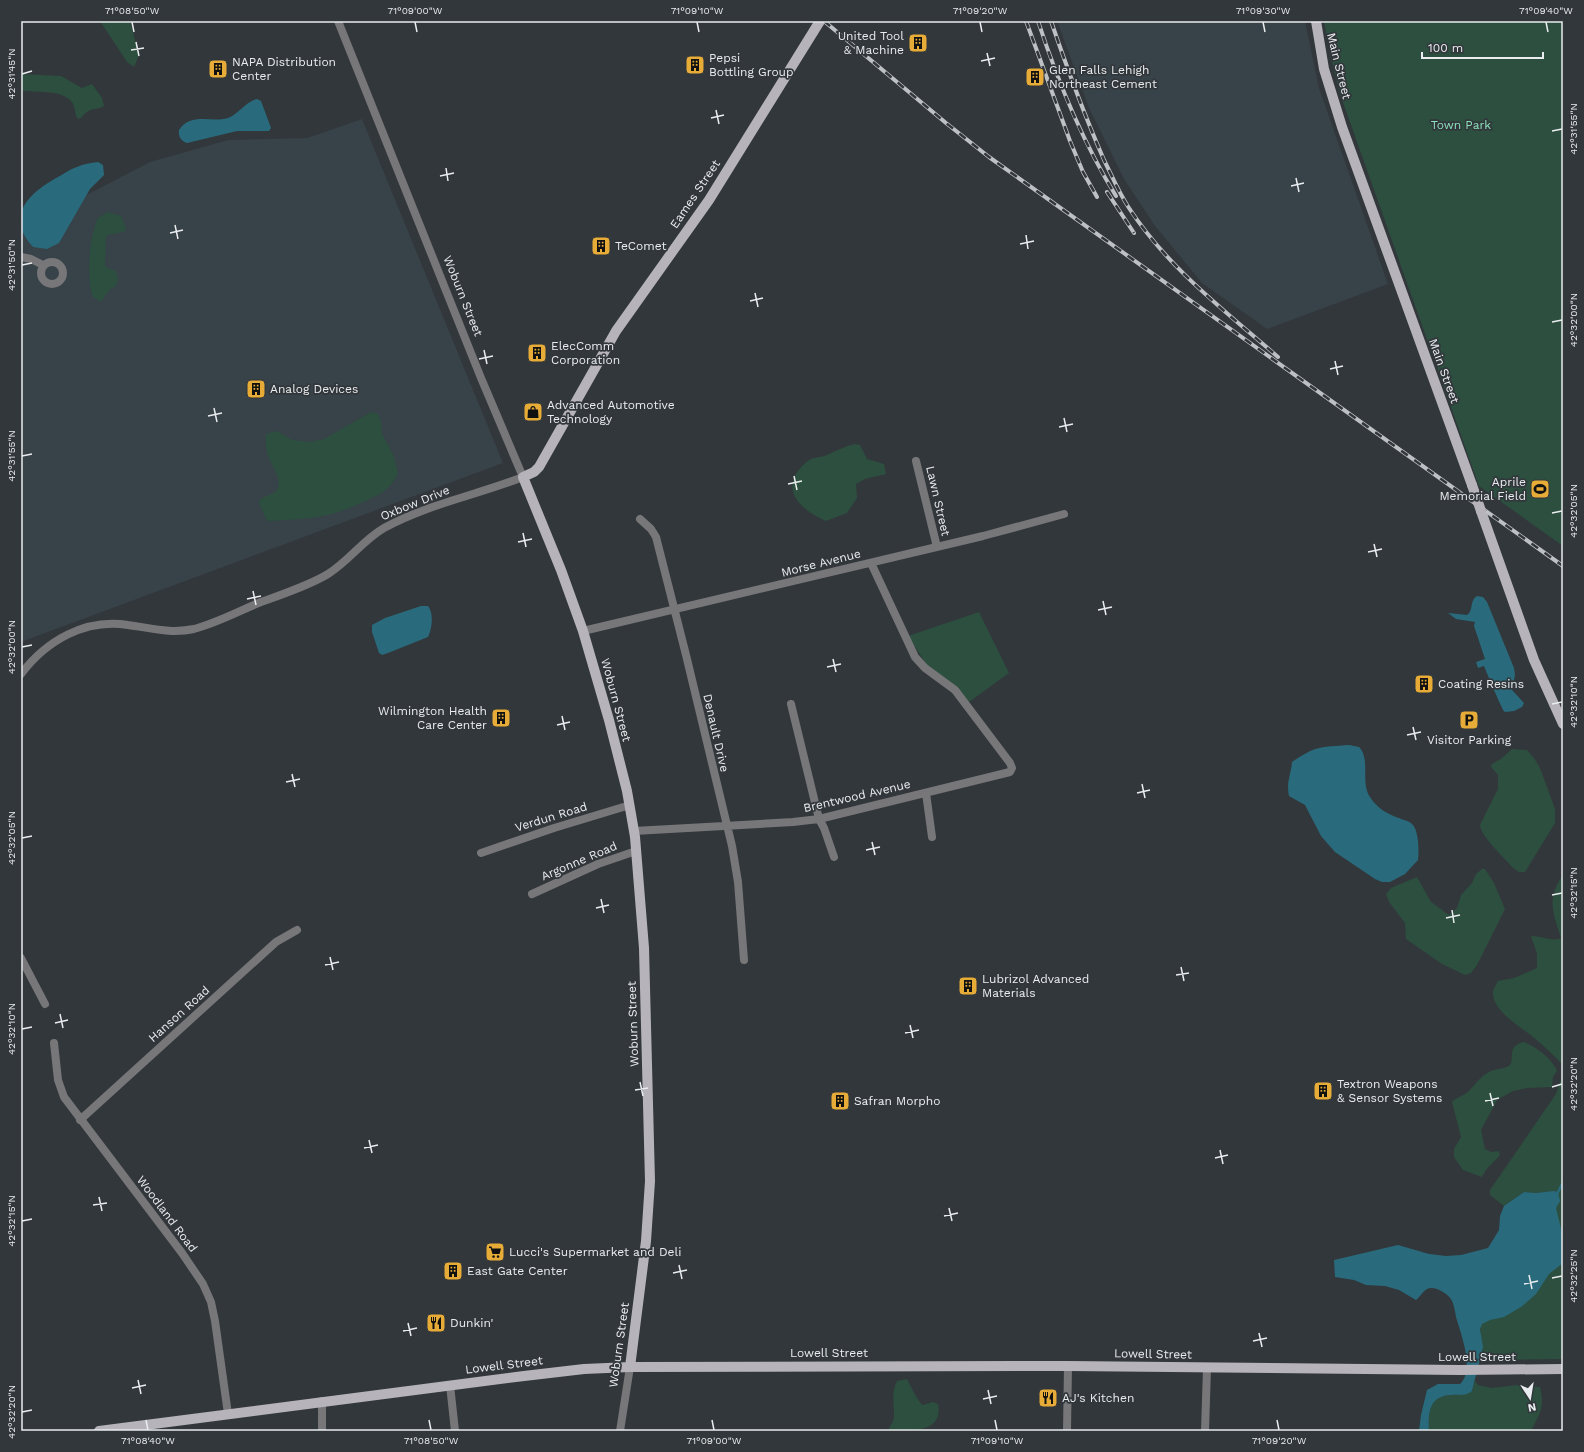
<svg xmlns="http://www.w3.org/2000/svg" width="1584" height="1452" viewBox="0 0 1584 1452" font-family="'Work Sans',sans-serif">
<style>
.built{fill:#384249}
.green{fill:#2c4f3f}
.water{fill:#296b7c}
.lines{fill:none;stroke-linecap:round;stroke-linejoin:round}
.stream{stroke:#296b7c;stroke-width:2.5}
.minor{stroke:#777678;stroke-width:8}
.major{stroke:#b6b4ba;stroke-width:10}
.rail-casing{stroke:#bec1c4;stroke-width:4}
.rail{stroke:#32373b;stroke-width:2.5;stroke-dasharray:8;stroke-linecap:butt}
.major-bridge{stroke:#b6b4ba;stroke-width:10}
.ticks{fill:none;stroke:#eaedef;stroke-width:1.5}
.labels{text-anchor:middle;stroke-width:3.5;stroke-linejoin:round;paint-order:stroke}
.poi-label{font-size:12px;fill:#eaedef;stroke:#32373b;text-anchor:start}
.street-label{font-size:12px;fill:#eaedef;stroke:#32373b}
.park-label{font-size:12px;fill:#8be1ba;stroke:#32373b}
.neatline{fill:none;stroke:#eaedef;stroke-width:1.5}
.ticks-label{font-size:10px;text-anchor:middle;fill:#eaedef}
</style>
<rect width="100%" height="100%" fill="#32373b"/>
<path class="built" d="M1057,21h248l14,67 69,196 -121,45 -65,-46 -47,-57 -31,-47 -35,-71z
M362,119l141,344 -482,179v-413l129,-67 78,-22 79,-2z"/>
<path class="green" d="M100,21h30l9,34 -5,12 -7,-5z
M1324,21h239v525l-84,-60 -139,-392 -7,-27z
M21,74l40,2 21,12 10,-4 10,14 2,8c-11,6 -12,-1 -23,12l-3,1c-4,-5 -2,-13 -7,-18 -13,-13 -35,-7 -50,-11z
M108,212l13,4 5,12 -2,4 -17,3 -1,2 -1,28 1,2 10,4 2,8 -2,7 -7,4 -7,11h-3l-6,-4c-7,-18 -4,-61 5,-79z
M371,412l7,2 3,7 1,13 12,22 4,17c-7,18 -22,23 -37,30 -33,16 -58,16 -94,18l-8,-18 1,-3c4,-4 12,-5 16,-9 8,-10 -4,-24 -7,-33 -3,-7 -4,-16 -3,-24l11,-3 15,9 18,2 14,-3z
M855,444l5,1 7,14 17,5 2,10 -21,5 -9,5 1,14 -10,15 -21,8c-18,-8 -43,-24 -30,-47 4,-6 9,-12 15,-15 6,-2 13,-2 18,-5 9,-4 17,-8 26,-10z
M979,612l30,61 -40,29 -42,-37 -19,-29z
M1512,749l15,1 7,8 6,10 15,41v14l-30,49h-6l-6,-4c-8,-10 -32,-31 -33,-43l18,-36v-14l-7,-8 1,-3 10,-6z
M1482,869h3l9,14 11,26 -28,56 -6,8 -6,2 -23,-11 -36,-25 -1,-16 -16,-21 -3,-8 5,-6 26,-11 14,25 18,13 8,-7 4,-13 11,-12 4,-9z
M1563,875v484l-80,1 -6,-66 76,-103 -17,2 -12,-1 -20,14 -14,-11v-5l66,-96 5,-15 1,-15c-9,-9 -19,-19 -29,-27 -12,-10 -41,-26 -40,-45 0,-3 3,-7 5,-11l16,-3 23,-10v-14l-6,-18c11,0 20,6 30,2 -8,-26 -15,-39 2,-63z
M1524,1042c12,5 28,16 33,29l-4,6 -1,10 -25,1 -14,3 -16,9 -16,30 4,19 6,3 8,-1 1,4c-6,8 -13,11 -18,22l-19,-7 -9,-13v-8l7,-12 -9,-35c5,-5 11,-6 16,-10 8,-8 12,-16 23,-21 5,-2 13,-2 18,-5 7,-6 -4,-20 15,-24z
M907,1379c3,6 11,23 16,26l10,-3 5,2c6,30 -30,27 -50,27 2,-5 6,-10 6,-15 0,-13 -3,-23 3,-35z
M1475,1381l3,4 14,3 25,-3 23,2c5,20 0,26 -9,44h-102c-1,-18 0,-35 22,-36 10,-1 11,1 21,-4z"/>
<path class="water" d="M257,99l4,2 10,27 -2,3h-32l-50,12c-6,-2 -9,-7 -8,-13 12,-18 32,-7 49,-12 11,-4 18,-17 29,-19z
M98,162l5,3 1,10 -14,14 -31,54 -12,6 -14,-2c-29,-31 -4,-54 25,-70 6,-3 12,-8 19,-10 6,-3 14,-4 21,-5z
M1477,596l6,1 4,5 27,66 1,7 -3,15 12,13 -2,4 -8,4 -9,1 -2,-2c-7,-15 -13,-29 -19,-44l-6,2 -2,-6 9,-3 -11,-33 1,-4 -19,-3 -8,-6 19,2c7,-5 2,-14 10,-19z
M421,606h7c6,7 4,23 0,31l-40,16 -6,2 -3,-2 -7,-21v-7l13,-7z
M1349,745l10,2c12,12 1,36 11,50 7,11 17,17 29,21 4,2 11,3 14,7 6,8 6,26 5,35l-13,14 -15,8h-8l-7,-3 -40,-27 -14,-16 -16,-31 -16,-9c-3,-14 2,-21 3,-34 23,-16 29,-15 57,-17z
M1553,1191l5,1 2,9 -4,7 7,29v26l-14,11 -13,20 -15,13 -17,10 -14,3 -8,4 -2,5 3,18 -11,44c-8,6 -12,3 -21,4 -22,1 -23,18 -22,36h-10l2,-16 6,-25 11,-6h22c15,-14 1,-50 -4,-67 -1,-6 -2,-13 -5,-18 -4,-6 -17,-14 -24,-10 -4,2 -7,8 -11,11l-17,-10 -14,-4 -19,-1 -12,-5 -19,-3 -1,-17 64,-15 31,9 17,2 15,-1 27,-7 11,-18 1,-14 4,-10 20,-14 12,1z"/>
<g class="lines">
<path class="stream" d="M1557,1194l6,-12"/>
<path class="minor" d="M21,257l10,2 12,6
M41 273a11 11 0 1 1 22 0a11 11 0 1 1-22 0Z
M916,461l21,86
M640,519l11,10 5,8 30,118 46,191 6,36 6,78
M583,631l400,-95 81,-22
M21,674c25,-33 64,-56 107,-49 23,3 43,9 66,4 23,-6 45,-18 67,-27 22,-8 47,-16 67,-28 21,-13 35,-34 56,-46 44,-24 93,-33 139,-51l-42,-99 -143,-357
M791,704l28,115 5,9 10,29
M926,793l6,44
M634,831l159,-9 26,-3 191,-47 2,-4 -2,-5 -55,-73 -30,-22 -10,-11 -44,-94
M481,853l73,-25 76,-23
M532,894l66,-30 38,-13
M21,958l24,46
M54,1043l4,37 6,17 118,156 21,31 8,18 4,19 13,93
M80,1120l196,-178 21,-12
M450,1385l5,46
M322,1401v30
M620,1431l10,-64
M1067,1431l1,-65
M1205,1431l2,-63"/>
<path class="major" d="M1316,21l8,48 18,58 130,358
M1481,511l53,149 29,64
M630,1367l16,-126 4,-60 -6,-233 -9,-111 -8,-46 -18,-71 -26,-89 -22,-61 -38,-93 11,-5 5,-5 77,-136 93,-131 111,-179
M99,1431l425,-55 60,-7 46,-2 438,-1 392,4 103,-1"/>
<defs>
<path id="rail" d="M824,21l122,102 43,34 574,409
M1026,21l44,120 13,31 14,25
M1038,21c20,61 44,120 78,175
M1051,21c16,47 33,93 53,139 8,16 15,33 25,48 39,60 96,103 149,149
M1107,192l27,41"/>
</defs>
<use href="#rail" class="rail-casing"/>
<use href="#rail" class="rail"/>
<path class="major-bridge" d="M1472,485l9,26"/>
</g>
<path class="ticks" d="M132,22l2,10M415,22l2,10M697,22l2,10M980,22l2,10M1263,22l2,10M1546,22l2,10M136,42l3,14M131,50l13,-2M987,53l3,13M981,61l14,-3M22,74l10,-3M716,110l3,14M711,118l13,-3M1552,131l10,-2M446,168l2,13M440,176l14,-3M1296,178l3,14M1291,186l13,-3M175,225l3,14M170,233l13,-3M1026,235l2,14M1020,244l14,-3M22,265l10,-2M755,293l3,14M750,301l13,-3M1552,322l10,-2M484,350l3,14M479,359l14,-3M1335,361l3,14M1330,369l13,-3M214,408l3,14M208,416l14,-3M1064,418l3,14M1059,427l14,-3M22,456l10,-2M794,476l3,14M788,484l14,-3M1552,513l10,-2M523,533l3,14M518,542l14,-3M1374,544l3,13M1368,552l14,-3M253,591l3,14M247,599l14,-3M1103,601l3,14M1098,610l14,-3M22,647l10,-2M833,659l3,13M827,667l14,-3M1552,704l10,-2M562,716l3,14M557,725l13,-3M1413,727l3,13M1407,735l14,-3M292,774l3,13M286,782l14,-3M1142,784l3,14M1137,793l13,-3M22,838l10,-2M872,842l3,13M866,850l14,-3M1552,895l10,-2M601,899l3,14M596,908l13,-3M1452,910l2,13M1446,918l14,-3M330,957l3,13M325,965l14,-3M1181,967l3,14M1176,975l13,-2M60,1014l3,14M55,1023l13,-3M910,1025l3,13M22,1029l10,-2M905,1033l14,-3M640,1082l3,14M1552,1087l10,-3M635,1090l13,-2M1490,1093l3,13M1485,1101l14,-3M369,1140l3,13M364,1148l14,-3M1220,1150l3,14M1215,1158l13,-3M99,1197l3,14M93,1205l14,-2M949,1208l3,13M944,1216l14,-3M22,1221l10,-2M679,1265l3,14M673,1273l14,-3M1529,1275l3,14M1552,1278l10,-2M1524,1284l14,-3M408,1323l3,13M403,1331l14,-3M1259,1333l3,14M1253,1341l14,-3M138,1380l3,14M132,1388l14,-3M988,1390l3,14M983,1399l14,-3M22,1412l10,-2M146,1420l2,10M429,1420l2,10M712,1420l2,10M995,1420l2,10M1277,1420l2,10"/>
<defs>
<symbol id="building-square" viewBox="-11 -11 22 22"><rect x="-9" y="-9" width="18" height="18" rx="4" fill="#e7ac37" stroke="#32373b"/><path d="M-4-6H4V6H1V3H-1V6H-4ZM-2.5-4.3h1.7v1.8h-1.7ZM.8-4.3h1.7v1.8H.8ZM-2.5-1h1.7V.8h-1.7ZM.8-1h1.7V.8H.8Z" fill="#111"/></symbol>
<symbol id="shop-square" viewBox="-11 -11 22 22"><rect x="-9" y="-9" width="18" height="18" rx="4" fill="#e7ac37" stroke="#32373b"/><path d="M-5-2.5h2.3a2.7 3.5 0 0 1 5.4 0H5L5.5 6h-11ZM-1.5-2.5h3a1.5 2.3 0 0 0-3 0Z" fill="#111"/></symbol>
<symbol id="stadium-square" viewBox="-11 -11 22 22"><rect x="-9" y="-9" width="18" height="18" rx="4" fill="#e7ac37" stroke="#32373b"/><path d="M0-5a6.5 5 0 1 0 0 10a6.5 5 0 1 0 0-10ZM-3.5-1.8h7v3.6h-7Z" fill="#111"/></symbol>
<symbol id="parking-square" viewBox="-11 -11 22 22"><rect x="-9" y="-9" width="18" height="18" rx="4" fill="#e7ac37" stroke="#32373b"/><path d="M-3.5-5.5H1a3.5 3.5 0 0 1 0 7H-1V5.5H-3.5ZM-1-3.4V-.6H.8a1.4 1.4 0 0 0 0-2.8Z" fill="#111"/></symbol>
<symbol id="supermarket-square" viewBox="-11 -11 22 22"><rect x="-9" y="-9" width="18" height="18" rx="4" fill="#e7ac37" stroke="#32373b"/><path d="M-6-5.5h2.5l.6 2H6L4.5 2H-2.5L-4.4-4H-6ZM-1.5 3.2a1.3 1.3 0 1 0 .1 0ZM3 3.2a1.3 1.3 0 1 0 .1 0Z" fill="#111"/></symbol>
<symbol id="restaurant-square" viewBox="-11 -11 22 22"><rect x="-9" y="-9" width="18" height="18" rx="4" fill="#e7ac37" stroke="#32373b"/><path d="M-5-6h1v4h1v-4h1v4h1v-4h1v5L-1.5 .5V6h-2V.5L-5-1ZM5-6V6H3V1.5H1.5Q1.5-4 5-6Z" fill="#111"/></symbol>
</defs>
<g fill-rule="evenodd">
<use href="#building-square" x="907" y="32" width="22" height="22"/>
<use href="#building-square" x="684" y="54" width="22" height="22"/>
<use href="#building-square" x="207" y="58" width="22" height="22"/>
<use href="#building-square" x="1024" y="66" width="22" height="22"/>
<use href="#building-square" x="590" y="235" width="22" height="22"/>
<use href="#building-square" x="526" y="342" width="22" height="22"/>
<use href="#building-square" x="245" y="378" width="22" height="22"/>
<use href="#shop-square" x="522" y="401" width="22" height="22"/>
<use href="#stadium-square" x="1529" y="478" width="22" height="22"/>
<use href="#building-square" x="1413" y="673" width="22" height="22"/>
<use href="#building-square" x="490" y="707" width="22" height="22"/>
<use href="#parking-square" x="1458" y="709" width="22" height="22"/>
<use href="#building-square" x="957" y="975" width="22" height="22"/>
<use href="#building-square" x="1312" y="1080" width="22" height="22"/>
<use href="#building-square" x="829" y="1090" width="22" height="22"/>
<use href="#supermarket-square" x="484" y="1241" width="22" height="22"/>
<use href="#building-square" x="442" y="1260" width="22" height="22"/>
<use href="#restaurant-square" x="425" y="1312" width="22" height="22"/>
<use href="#restaurant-square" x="1037" y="1387" width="22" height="22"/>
</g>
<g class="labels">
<g class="poi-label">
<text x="904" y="40" text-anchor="end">United Tool<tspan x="904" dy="14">&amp; Machine</tspan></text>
<text x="709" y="62">Pepsi<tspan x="709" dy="14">Bottling Group</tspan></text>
<text x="232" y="66">NAPA Distribution<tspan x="232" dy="14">Center</tspan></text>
<text x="1049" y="74">Glen Falls Lehigh<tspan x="1049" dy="14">Northeast Cement</tspan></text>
<text x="615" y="250">TeComet</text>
<text x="551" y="350">ElecComm<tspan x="551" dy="14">Corporation</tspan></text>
<text x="270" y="393">Analog Devices</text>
<text x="547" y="409">Advanced Automotive<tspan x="547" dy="14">Technology</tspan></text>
<text x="1526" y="486" text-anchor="end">Aprile<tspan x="1526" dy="14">Memorial Field</tspan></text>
<text x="1438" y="688">Coating Resins</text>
<text x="487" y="715" text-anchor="end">Wilmington Health<tspan x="487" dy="14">Care Center</tspan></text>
<text x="1469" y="744" text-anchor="middle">Visitor Parking</text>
<text x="982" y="983">Lubrizol Advanced<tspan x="982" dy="14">Materials</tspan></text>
<text x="1337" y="1088">Textron Weapons<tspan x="1337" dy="14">&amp; Sensor Systems</tspan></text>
<text x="854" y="1105">Safran Morpho</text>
<text x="509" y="1256">Lucci's Supermarket and Deli</text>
<text x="467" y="1275">East Gate Center</text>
<text x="450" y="1327">Dunkin'</text>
<text x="1062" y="1402">AJ's Kitchen</text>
</g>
<g class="street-label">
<text transform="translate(1339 66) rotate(76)" y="4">Main Street</text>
<text transform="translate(695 194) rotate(-56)" y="4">Eames Street</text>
<text transform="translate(463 296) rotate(68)" y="4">Woburn Street</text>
<text transform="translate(1444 371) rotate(70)" y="4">Main Street</text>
<text transform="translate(938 501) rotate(77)" y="4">Lawn Street</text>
<text transform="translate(415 503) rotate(-22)" y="4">Oxbow Drive</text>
<text transform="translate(821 563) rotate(-14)" y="4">Morse Avenue</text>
<text transform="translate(616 700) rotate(75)" y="4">Woburn Street</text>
<text transform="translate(716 733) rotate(77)" y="4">Denault Drive</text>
<text transform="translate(857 796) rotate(-13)" y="4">Brentwood Avenue</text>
<text transform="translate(551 817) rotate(-17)" y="4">Verdun Road</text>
<text transform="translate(579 861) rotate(-23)" y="4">Argonne Road</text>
<text transform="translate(179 1014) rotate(-42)" y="4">Hanson Road</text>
<text transform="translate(633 1024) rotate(-92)" y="4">Woburn Street</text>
<text transform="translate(167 1214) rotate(53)" y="4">Woodland Road</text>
<text transform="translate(619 1345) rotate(-82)" y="4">Woburn Street</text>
<text x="829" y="1357">Lowell Street</text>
<text transform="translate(1153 1354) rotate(1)" y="4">Lowell Street</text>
<text x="1477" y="1361">Lowell Street</text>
<text transform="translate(504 1365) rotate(-7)" y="4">Lowell Street</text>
</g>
<g class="park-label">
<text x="1461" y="129">Town Park</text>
</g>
</g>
<rect width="1584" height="1452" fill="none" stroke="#32373b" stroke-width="44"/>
<g transform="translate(1530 1398) rotate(168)" stroke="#32373b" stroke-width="3" paint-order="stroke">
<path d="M0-3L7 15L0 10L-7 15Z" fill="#eaedef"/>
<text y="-6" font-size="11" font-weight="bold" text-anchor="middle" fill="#eaedef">N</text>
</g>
<path d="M1422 52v6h121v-6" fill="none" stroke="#eaedef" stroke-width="2"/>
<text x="1428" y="52" font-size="12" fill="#eaedef" stroke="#32373b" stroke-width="3" paint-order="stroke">100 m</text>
<rect x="22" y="22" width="1540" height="1408" class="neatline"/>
<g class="ticks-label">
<text x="132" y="14">71°08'50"W</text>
<text x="415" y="14">71°09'00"W</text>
<text x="697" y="14">71°09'10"W</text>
<text x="980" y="14">71°09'20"W</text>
<text x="1263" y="14">71°09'30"W</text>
<text x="1546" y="14">71°09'40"W</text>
<text transform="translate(11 74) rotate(-90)" y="4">42°31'45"N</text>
<text transform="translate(1573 129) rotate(-90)" y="4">42°31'55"N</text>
<text transform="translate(11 265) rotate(-90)" y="4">42°31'50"N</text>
<text transform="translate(1573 320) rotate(-90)" y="4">42°32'00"N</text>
<text transform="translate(11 456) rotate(-90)" y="4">42°31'55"N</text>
<text transform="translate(1573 511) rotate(-90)" y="4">42°32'05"N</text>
<text transform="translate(11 647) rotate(-90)" y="4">42°32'00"N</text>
<text transform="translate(1573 702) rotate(-90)" y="4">42°32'10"N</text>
<text transform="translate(11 838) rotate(-90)" y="4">42°32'05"N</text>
<text transform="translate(1573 893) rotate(-90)" y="4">42°32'15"N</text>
<text transform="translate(11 1029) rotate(-90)" y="4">42°32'10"N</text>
<text transform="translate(1573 1084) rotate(-90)" y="4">42°32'20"N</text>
<text transform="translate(11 1221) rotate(-90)" y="4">42°32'15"N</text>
<text transform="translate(1573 1276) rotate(-90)" y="4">42°32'25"N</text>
<text transform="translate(11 1412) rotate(-90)" y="4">42°32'20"N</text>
<text x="148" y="1444">71°08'40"W</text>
<text x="431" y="1444">71°08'50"W</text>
<text x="714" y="1444">71°09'00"W</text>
<text x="997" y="1444">71°09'10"W</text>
<text x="1279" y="1444">71°09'20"W</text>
</g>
</svg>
